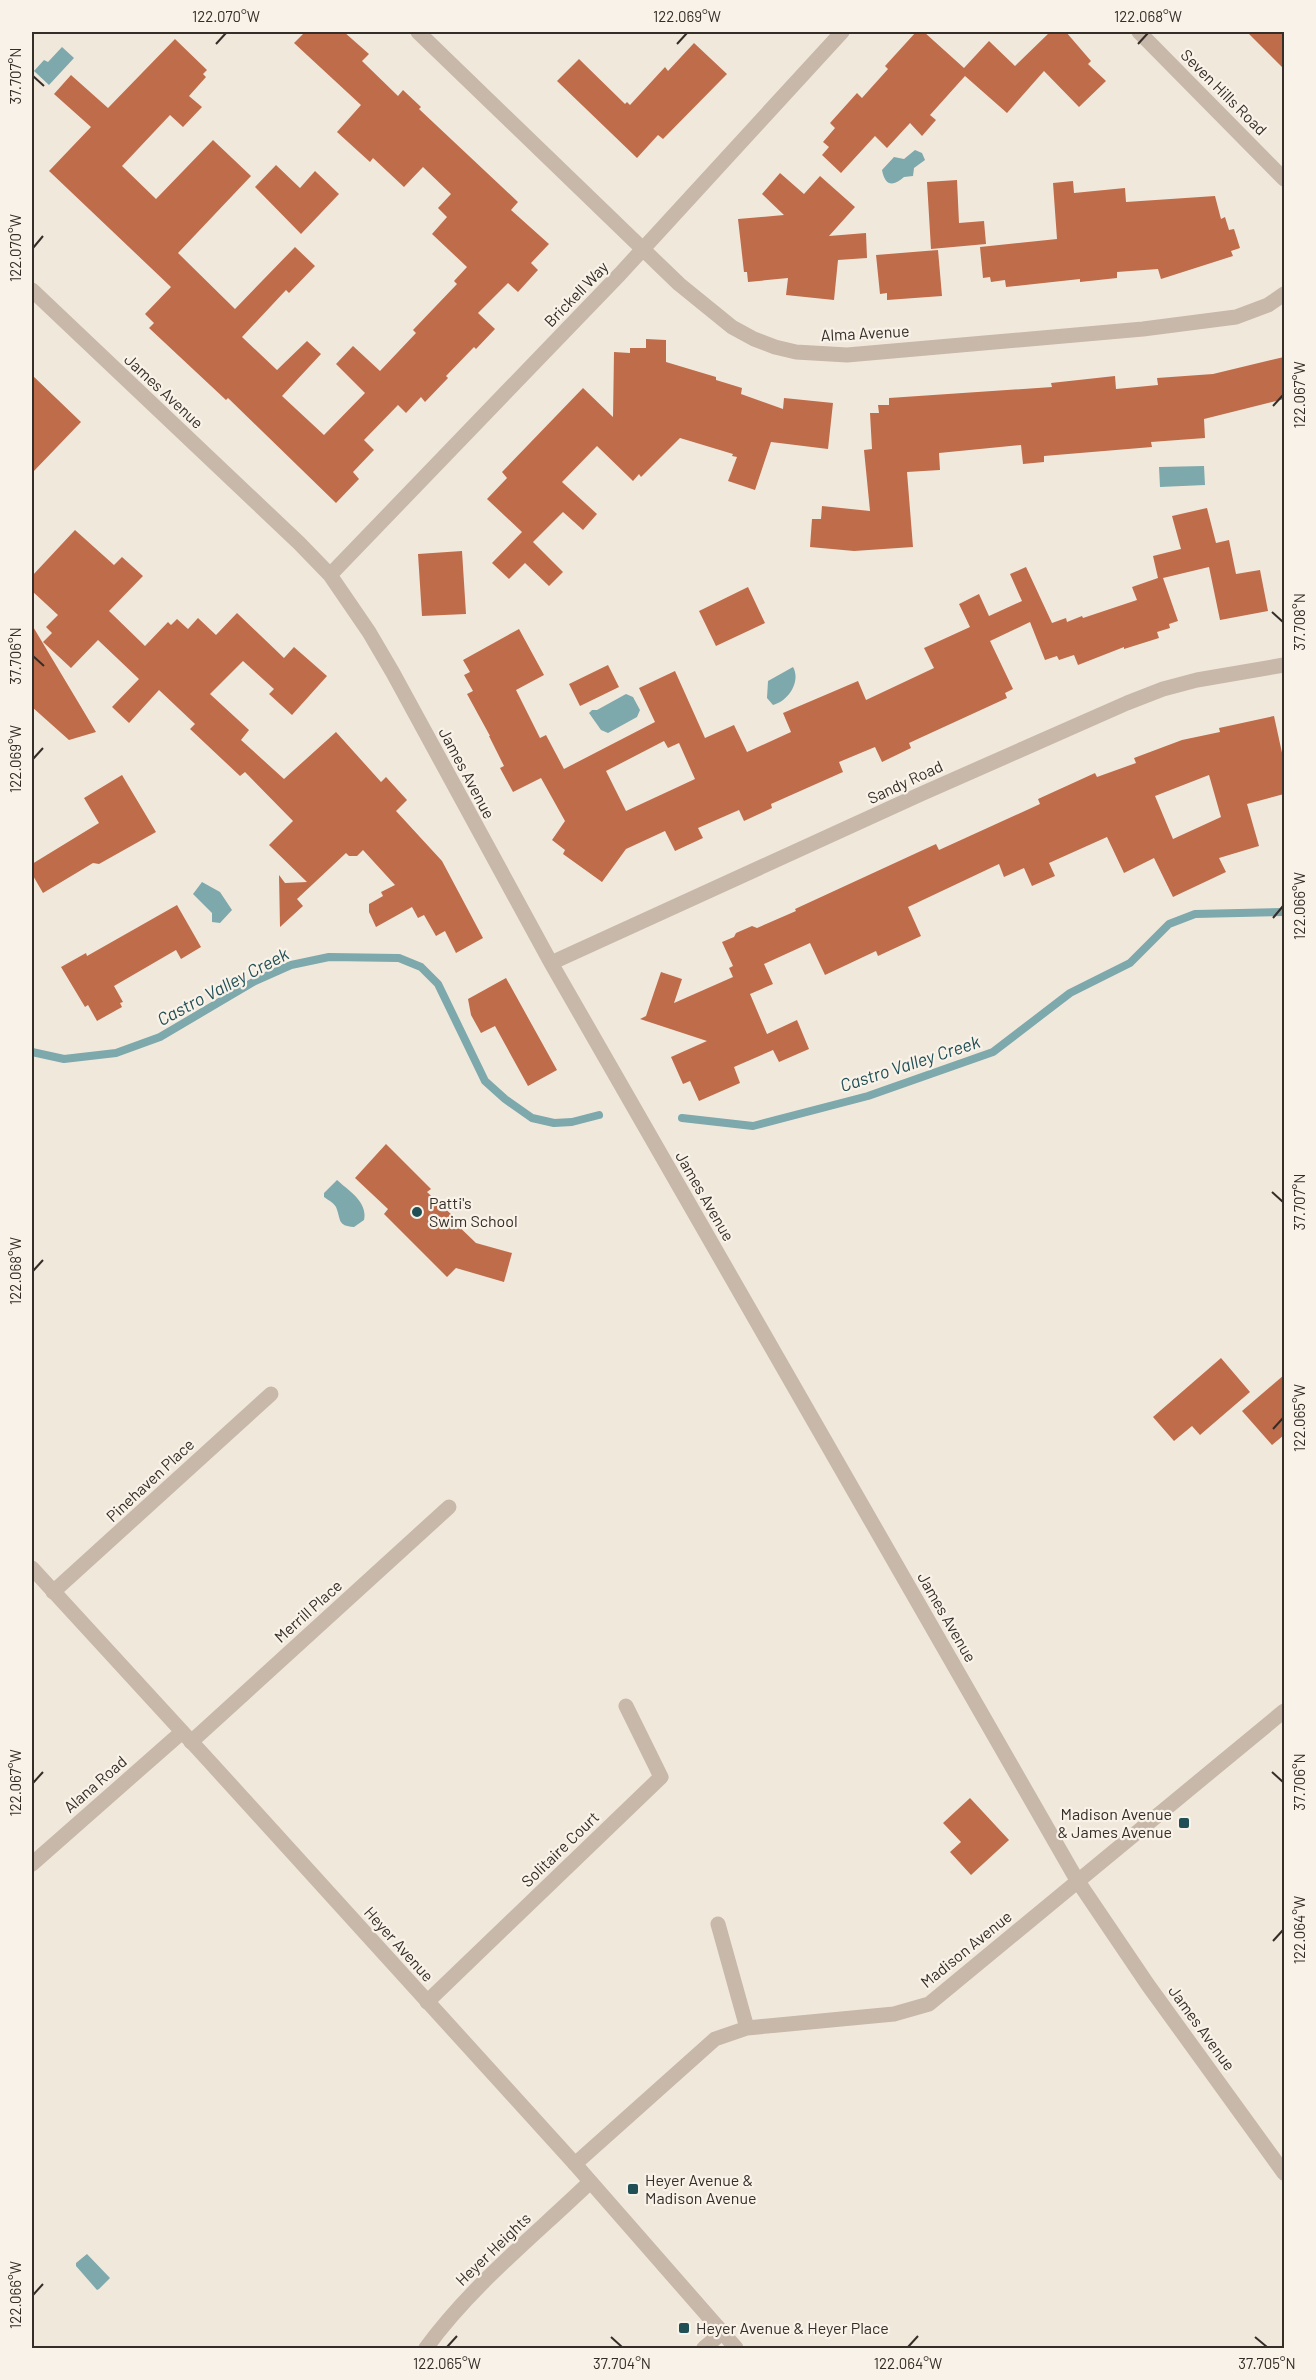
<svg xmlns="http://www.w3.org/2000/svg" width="1316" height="2380" viewBox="0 0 1316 2380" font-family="Barlow,sans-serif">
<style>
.water{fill:#7da8ac}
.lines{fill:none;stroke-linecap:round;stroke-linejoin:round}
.stream{stroke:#7da8ac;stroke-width:8}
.building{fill:#bf6c4b;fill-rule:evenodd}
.minor{stroke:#c8b8a9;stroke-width:15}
.tertiary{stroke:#c8b8a9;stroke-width:15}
.ticks{fill:none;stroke:#352d28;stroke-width:2}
.poi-dot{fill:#204f55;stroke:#f8f2e8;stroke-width:2}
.labels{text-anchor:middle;stroke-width:4.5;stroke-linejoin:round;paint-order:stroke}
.street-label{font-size:16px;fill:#352d28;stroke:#f8f2e8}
.poi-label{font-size:16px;fill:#352d28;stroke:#f8f2e8;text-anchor:start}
.water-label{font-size:18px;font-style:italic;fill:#204f55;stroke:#f8f2e8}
.neatline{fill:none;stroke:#352d28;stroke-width:2}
.ticks-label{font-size:15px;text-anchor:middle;fill:#352d28}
</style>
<rect width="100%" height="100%" fill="#f1e8dc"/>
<path class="water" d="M62,47l12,11 -25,27 -15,-14 10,-11 4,2z
M915,150l7,3 3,7 -11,8 -1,8 -9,1c-11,10 -19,9 -22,-7l12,-13 10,2z
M1204,466l1,19 -45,2 -1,-20z
M793,667c8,14 -4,34 -20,38l-6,-7 1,-17z
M626,694l7,3 7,13 -3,7 -29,16 -7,-3 -12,-17 3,-3h5z
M202,882l18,10 12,18 -12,13 -8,-1v-9l-19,-19z
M337,1180c12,11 31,22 27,40l-10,7c-17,-1 -13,-8 -18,-20 -3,-5 -8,-7 -12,-10v-4z
M87,2254l23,24 -11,11 -2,1 -21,-24v-3z"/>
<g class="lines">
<path class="stream" d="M32,1052l32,7 52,-6 44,-16 95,-56 36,-16 38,-8 70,1 22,9 17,17 47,97 20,18 27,19 22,5 18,-1 27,-7
M682,1118l71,8 115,-30 125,-44 77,-59 60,-30 39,-39 26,-10 89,-2"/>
</g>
<path class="building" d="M305,32h39l25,22 -7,7 36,35 5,-6 18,17 -2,2 99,93 -7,8 38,34 -18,19 7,7 -20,22 -10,-9 -30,30 17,16 -19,20 -2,-2 -28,29 2,2 -23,24 -4,-5 -15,16 -8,-8 -34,35 10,10 -21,22 6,7 -23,24 -108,-105 -2,2 -77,-72 5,-5 -9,-9 26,-27 -122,-116 42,-44 -37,-33 17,-19 37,33 67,-69 32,31 -4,4 3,3 -17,19 13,11 -19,20 -13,-12 -48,51 34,33 57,-59 38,36 -73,77 57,56 60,-62 20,19 -26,27 -3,-3 -44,47 35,33 30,-29 14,13 -39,42 42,39 41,-42 -29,-29 17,-18 27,25 36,-38 -3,-3 44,-46 -3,-3 13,-14 -35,-33 15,-17 -9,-9 13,-14 -28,-27 -19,20 -31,-29 -3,4 -33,-30 24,-27 -67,-62z
M916,32h8l40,36 25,-27 26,25 35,-34h16l25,29 -3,3 18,17 -27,26 -35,-36 -37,42 -42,-37 -35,39 6,5 -14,16 -12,-13 -23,25 -12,-12 -34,37 -19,-18 7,-8 -6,-5 12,-14 -5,-5 27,-30 5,5 26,-29 -3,-3z
M1247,32h37v37z
M694,43l33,31 -64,65 -5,-4 -21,23 -80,-77 22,-22 46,45 2,-2 3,3 35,-38 3,4z
M276,165l24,23 15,-17 24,23 -38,40 -46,-47z
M780,173l24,21 16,-18 35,31 -26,29 37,-3 1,25 -29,2 -4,40 -48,-5 2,-17 -40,4 -1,-10h-3l-6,-53 46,-4 -22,-21z
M957,180l2,43 25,-2 2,23 -55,5 -4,-67z
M1073,181l1,12 51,-5 1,14 89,-6 6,23 4,-2 4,13 5,-1 6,19 -9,3 2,5 -72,23 -3,-10 -41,3v6l-37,4v-3l-74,8 -1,-7 -14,2 -1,-5 -7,1 -3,-31 77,-8 -4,-56z
M938,250l4,46 -55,4v-7l-7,1 -4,-39z
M646,339l20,1v22l50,15v3l26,8 -1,6 42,15 1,-11 49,5 -5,46 -57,-7 -16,48 -27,-9 9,-24 -5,-1 1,-2 -53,-16 -39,39 -2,-3 -6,7 -36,-35 -35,36 35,32 -14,16 -20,-18 -30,30 30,30 -14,14 -24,-23 -16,16 -17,-16 30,-31 -35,-33 20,-21 -5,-6 81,-84 30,29 1,-65 16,1v-5h16z
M1284,357v42l-80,20 1,19 -54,4 1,5 -108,9v6l-21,2 -2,-19 -82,8 1,17 -33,2 6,75 -59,4 -44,-4 2,-28h9l1,-13 48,5 -6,-61 8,-1 -2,-36h9l-1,-8h11v-7l163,-11 -1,-4 64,-7 1,13 42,-4 -1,-7 56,-4z
M32,375l49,47 -49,51z
M1207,508l9,35 13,-3 7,34 24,-4 8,41 -48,9 -11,-53 -46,11 15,43 -9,3 1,4 -13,4 2,6 -35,11v-2l-46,18 -4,-10 -15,5 -2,-4 -12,4 -15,-38 -40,19 23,48 -8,4 2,5 -98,45 2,5 -29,14 -7,-15 -36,15 4,10 -72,32 1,4 -28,13 -5,-11 -41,18 5,10 -28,13 -10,-20 -39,18 -24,33 -39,-28 2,-4 -13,-10 13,-19 -24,-43 -28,14 -13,-24 4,-2 -15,-30h1l-23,-42 6,-3 -9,-16 6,-3 -7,-12 56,-31 25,46 -28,15 24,48 6,-3 18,34 91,-47 -16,-34 36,-17 30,67 29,-13 13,27 44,-20 -8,-19 75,-32 8,19 68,-32 -10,-20 46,-21 -11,-23 20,-10 10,22 33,-15 -12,-27 16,-7 26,56 14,-5 1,4 15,-6 1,2 54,-18 -5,-13 26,-9 -5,-22 28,-7 -9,-33zM664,741l4,7 11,-5 16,36 -69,32 -20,-40z
M75,530l39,35 8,-8 21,19 -34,35 36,35 23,-24 3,3 6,-6 11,10 10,-11 18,17 21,-22 47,45 10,-11 33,29 -35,39 -23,-21 5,-5 -31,-28 -33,33 39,36 -8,10 43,39 52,-47 45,50 5,-5 21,23 -11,11 46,50 41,77 -27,15 -11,-22 -9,5 -12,-21 -6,3 -6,-11 -36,20 -7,-15v-8l14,-8 -2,-4 14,-7 -32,-35 -6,6h-8l-3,-3 -49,46 6,7 -23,21 -1,-52 6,8 22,-1 -38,-37 24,-24 -48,-49 -5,4 -50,-47 5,-5 -36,-34 -30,33 -17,-16 27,-28 -41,-39 -27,28 -28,-26 9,-9 -6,-6 12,-12 -26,-24v-15z
M462,551l4,63 -44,2 -4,-62z
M748,587l17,36 -49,23 -17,-35z
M32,625l64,107 -27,8 -37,-33z
M608,665l11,22 -39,19 -11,-22z
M1274,716l10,46v32l-37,10 12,42 -40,12 7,14 -53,25 -19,-39 -30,15 -17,-36 -58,26 6,13 -23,10 -8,-18 -20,9 -5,-13 -91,43 13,29 -43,20 -2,-5 -51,24 -15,-32 -46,21 9,20 -23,10 17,40 30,-14 12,29 -30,13 -6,-12 -39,17 6,16 -41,18 -9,-20 -7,3 -12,-27 36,-16 -67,-22 6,-3 15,-44 21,7 -8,24 59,-26 -4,-9 4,-2 -11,-24 12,-5 2,-4 16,-7 5,2 39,-17 -1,-2 141,-65 3,6 101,-46 -2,-5 57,-26 2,4 39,-14 -2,-5 48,-18 38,-8 -1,-4zM1209,775l12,42 -48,22 -18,-43z
M122,775l34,57 -57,32 -6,-1 -50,30 -11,-19v-10l67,-41 -15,-25z
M177,905l24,42 -20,12 -5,-9 -62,36 9,16 -3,1 2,4 -25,14 -9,-16 -3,2 -24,-40 25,-14 1,3z
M506,978l51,92 -29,16 -33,-60 -14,7 -10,-18 -3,-16z
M386,1144l45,45 -4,3 26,24 -3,2 26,25 36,10 -8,29 -48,-14 -9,9 -63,-63 4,-5 -33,-31z
M1221,1358l29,34 -50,43 -8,-9 -18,15 -21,-24z
M1284,1375v60l-12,10 -30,-34z
M970,1798l39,42 -38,35 -21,-23 11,-10 -18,-19z"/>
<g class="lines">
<path class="minor" d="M418,32l261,252 53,43 22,12 21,8 21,5 51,3 296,-26 93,-12 32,-12 16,-11
M32,290l267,253 31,32 39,57 24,41 158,290 526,917 71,105 136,188
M330,575l290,-301 222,-242
M551,963l370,-169 206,-91 36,-14 34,-9 87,-15
M53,1592l218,-198
M191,1742l258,-235
M32,1864l150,-132
M718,1924l29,104
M427,2002l234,-225 -35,-71
M575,2164l140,-125 32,-11 147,-14 35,-10 355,-293
M426,2348c46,-63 108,-112 164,-166
M704,2348l19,-16"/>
<path class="tertiary" d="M1139,32l145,147
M32,1568l178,194 365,402 161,184"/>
</g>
<path class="ticks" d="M216,44l10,-11M677,44l10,-11M1138,44l10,-11M33,76l11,10M33,248l10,-12M1273,406l10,-11M1272,612l11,10M33,656l11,10M33,759l10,-11M1273,918l10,-12M1272,1192l11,10M33,1271l10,-11M1273,1429l10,-11M1272,1772l11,10M33,1783l10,-11M1273,1941l10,-11M33,2295l10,-11M611,2337l11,10M1255,2337l12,10M447,2347l10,-11M908,2347l10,-11"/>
<g class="poi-dot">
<circle cx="417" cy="1212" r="6"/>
<rect x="1178" y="1817" width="12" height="12" rx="3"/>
<rect x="627" y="2183" width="12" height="12" rx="3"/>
<rect x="678" y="2322" width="12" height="12" rx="3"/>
</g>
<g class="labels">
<g class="street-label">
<text transform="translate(1224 92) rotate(45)" y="6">Seven Hills Road</text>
<text transform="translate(576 294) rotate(-46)" y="6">Brickell Way</text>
<text transform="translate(865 333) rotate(-3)" y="6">Alma Avenue</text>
<text transform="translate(164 391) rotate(43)" y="6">James Avenue</text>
<text transform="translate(467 773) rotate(62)" y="6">James Avenue</text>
<text transform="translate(905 782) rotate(-25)" y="6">Sandy Road</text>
<text transform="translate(705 1196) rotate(60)" y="6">James Avenue</text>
<text transform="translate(150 1480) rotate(-43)" y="6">Pinehaven Place</text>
<text transform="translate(308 1611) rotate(-42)" y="6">Merrill Place</text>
<text transform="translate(947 1617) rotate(60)" y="6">James Avenue</text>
<text transform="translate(95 1784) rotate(-41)" y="6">Alana Road</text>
<text transform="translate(560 1849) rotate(-44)" y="6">Solitaire Court</text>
<text transform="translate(399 1944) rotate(48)" y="6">Heyer Avenue</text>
<text transform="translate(966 1949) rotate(-39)" y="6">Madison Avenue</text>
<text transform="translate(1202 2028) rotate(54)" y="6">James Avenue</text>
<text transform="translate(493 2249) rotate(-44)" y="6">Heyer Heights</text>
</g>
<g class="poi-label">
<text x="429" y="1209">Patti's<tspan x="429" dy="18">Swim School</tspan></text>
<text x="1172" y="1820" text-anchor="end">Madison Avenue<tspan x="1172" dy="18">&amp; James Avenue</tspan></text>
<text x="645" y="2186">Heyer Avenue &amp;<tspan x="645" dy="18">Madison Avenue</tspan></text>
<text x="696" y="2334">Heyer Avenue &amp; Heyer Place</text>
</g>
<g class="water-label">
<text transform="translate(223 987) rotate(-28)" y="6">Castro Valley Creek</text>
<text transform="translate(910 1064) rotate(-18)" y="6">Castro Valley Creek</text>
</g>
</g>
<rect width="1316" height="2380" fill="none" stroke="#f8f2e8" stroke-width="66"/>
<rect x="33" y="33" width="1250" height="2314" class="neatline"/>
<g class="ticks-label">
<text x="226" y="22">122.070°W</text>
<text x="687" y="22">122.069°W</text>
<text x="1148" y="22">122.068°W</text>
<text transform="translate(16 76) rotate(-90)" y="5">37.707°N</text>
<text transform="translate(16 248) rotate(-90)" y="5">122.070°W</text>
<text transform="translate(1300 395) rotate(-90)" y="5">122.067°W</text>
<text transform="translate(1300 622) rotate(-90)" y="5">37.708°N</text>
<text transform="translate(16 656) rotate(-90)" y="5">37.706°N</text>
<text transform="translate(16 759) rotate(-90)" y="5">122.069°W</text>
<text transform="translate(1300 906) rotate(-90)" y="5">122.066°W</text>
<text transform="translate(1300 1202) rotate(-90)" y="5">37.707°N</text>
<text transform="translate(16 1271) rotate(-90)" y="5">122.068°W</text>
<text transform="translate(1300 1418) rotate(-90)" y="5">122.065°W</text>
<text transform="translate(1300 1782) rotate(-90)" y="5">37.706°N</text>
<text transform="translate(16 1783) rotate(-90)" y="5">122.067°W</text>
<text transform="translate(1300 1930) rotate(-90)" y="5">122.064°W</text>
<text transform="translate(16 2295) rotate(-90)" y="5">122.066°W</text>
<text x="447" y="2369">122.065°W</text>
<text x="622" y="2369">37.704°N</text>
<text x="908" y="2369">122.064°W</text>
<text x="1267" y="2369">37.705°N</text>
</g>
</svg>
